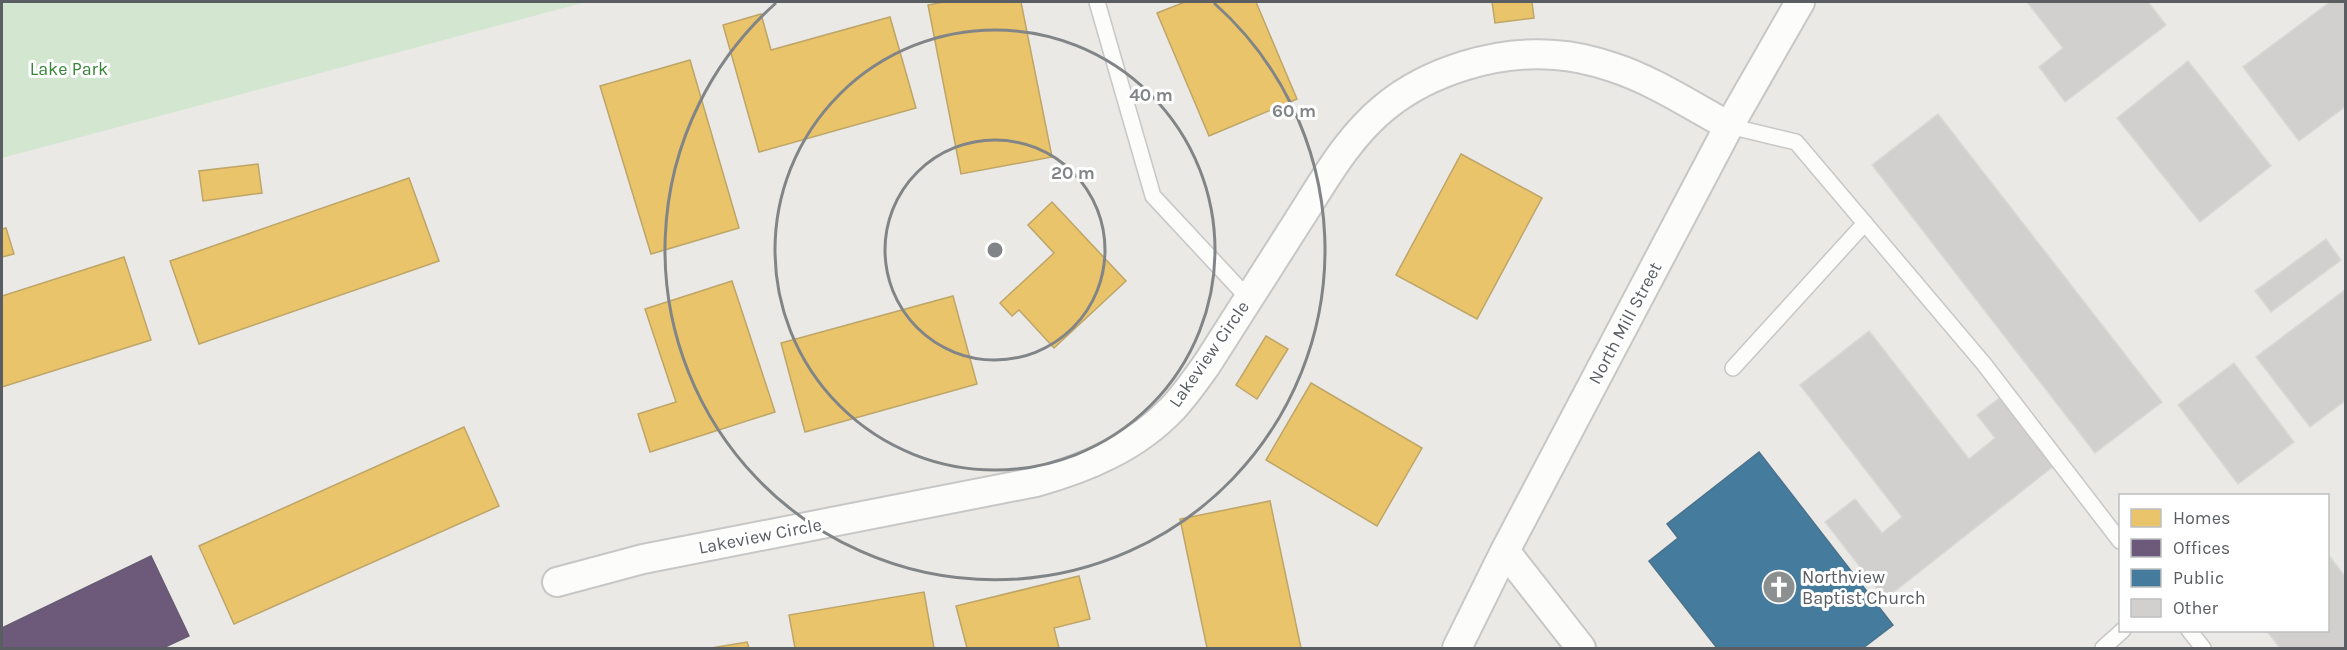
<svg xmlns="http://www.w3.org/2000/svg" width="2347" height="650" viewBox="0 0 2347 650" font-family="Karla,sans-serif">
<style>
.green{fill:#d2e6d0}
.homes{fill:#e9c46a;stroke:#bea568;stroke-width:1.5}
.offices{fill:#6d597a;stroke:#675a73;stroke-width:1.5}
.public{fill:#457b9d;stroke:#4b728b;stroke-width:1.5}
.building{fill:#d1d0ce;stroke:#d9d8d4;stroke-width:1.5}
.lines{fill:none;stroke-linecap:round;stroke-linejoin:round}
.service-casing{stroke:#c7c7c7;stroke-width:18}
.minor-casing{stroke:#c7c7c7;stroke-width:32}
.service{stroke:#fcfcfb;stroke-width:15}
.minor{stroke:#fcfcfb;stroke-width:28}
.ring{fill:none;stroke:#828587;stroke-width:3}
.labels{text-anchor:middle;stroke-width:6;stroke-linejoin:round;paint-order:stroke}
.park-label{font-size:18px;fill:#378539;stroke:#fff}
.street-label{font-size:18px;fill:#5a5e62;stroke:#fff}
.poi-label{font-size:18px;fill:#5a5e62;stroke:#fff;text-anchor:start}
.centre{fill:#828587;stroke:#fff;stroke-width:3}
.ring-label{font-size:18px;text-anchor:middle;font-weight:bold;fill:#828587;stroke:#fff;stroke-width:6;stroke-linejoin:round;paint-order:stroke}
</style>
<rect width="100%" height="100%" fill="#eae9e5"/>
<path class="green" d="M2,2h584l-584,156z"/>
<path class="homes" d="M944,2h77l31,155 -91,17 -33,-169z
M1185,2h71l41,97 -88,37 -52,-123z
M1492,2h40l2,16 -39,5z
M761,14l10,36 119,-33 26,91 -157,44 -36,-127z
M690,60l49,168 -88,26 -51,-168z
M1461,154l81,44 -65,121 -81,-44z
M258,164l4,29 -59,8 -4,-30z
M409,178l30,83 -240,83 -29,-83z
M1052,202l74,79 -72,67 -35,-38 -7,6 -12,-13 54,-50 -26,-28z
M6,228l8,26 -12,3v-28z
M124,257l27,83 -149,47v-91z
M732,281l43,131 -125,40 -12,-38 38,-12 -31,-93z
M953,296l24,88 -172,48 -24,-89z
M1266,336l22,13 -31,50 -21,-14z
M1311,383l111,65 -45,78 -111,-66z
M464,427l35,79 -265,118 -35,-78z
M1270,501l31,147h-94l-27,-129z
M1079,576l11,43 -36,9 5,20h-92l-11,-42z
M924,592l10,56h-139l-6,-33z
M747,642l2,6h-38z"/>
<path class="offices" d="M151,556l38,80 -26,12h-161v-20z"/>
<path class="public" d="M1759,452l134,173 -30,23h-146l-68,-87 29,-23 -11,-14z"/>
<path class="building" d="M2027,2h121l18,23 -101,77 -26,-35 24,-19z
M2330,2h16v104l-47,35 -56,-74z
M2188,61l83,105 -71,56 -83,-104z
M1938,114l224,288 -67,51 -223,-288z
M2326,239l15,21 -70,52 -16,-21z
M2346,289v111l-36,27 -54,-70z
M1869,331l100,128 26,-21 -18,-23 25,-19 53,69 -170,134 -60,-77 30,-23 27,34 20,-16 -102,-132z
M2234,363l60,79 -56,42 -60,-79z
M2328,554l18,24v70h-66l-14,-18h62z"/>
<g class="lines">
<defs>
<path id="service" d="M1097,2l56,194 95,102
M1729,126l67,16 188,222 136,177
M1733,368l132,-145
M2189,630l14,18
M2103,648l20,-18"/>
<path id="minor" d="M1505,551l76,97
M557,582l86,-23 393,-77c51,-14 100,-35 137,-74 13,-14 24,-30 34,-44 31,-49 62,-97 93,-146 25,-39 48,-81 85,-111 44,-36 112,-57 170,-52 19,1 39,6 57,12 41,13 80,39 117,59
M1457,648l48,-97 224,-425 71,-124"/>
</defs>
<use href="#service" class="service-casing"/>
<use href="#minor" class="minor-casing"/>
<use href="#service" class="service"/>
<use href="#minor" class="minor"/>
</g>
<g class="ring">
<circle cx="995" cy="250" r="110"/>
<circle cx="995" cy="250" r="220"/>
<path d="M1214 3A330 330 0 1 1 776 3"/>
</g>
<defs>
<symbol id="church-disc" viewBox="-11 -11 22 22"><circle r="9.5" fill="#8c8f90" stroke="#fff"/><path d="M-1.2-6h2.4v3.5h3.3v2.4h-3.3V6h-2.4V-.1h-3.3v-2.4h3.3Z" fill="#fff"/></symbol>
</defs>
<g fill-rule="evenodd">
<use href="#church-disc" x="1760" y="568" width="38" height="38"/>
</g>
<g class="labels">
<g class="park-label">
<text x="69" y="75">Lake Park</text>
</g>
<g class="street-label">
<text transform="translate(1625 323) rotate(-62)" y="6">North Mill Street</text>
<text transform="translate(1209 354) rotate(-55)" y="6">Lakeview Circle</text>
<text transform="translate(760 536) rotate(-11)" y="6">Lakeview Circle</text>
</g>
<g class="poi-label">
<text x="1802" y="583">Northview<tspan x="1802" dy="21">Baptist Church</tspan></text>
</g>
</g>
<circle cx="995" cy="250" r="9" class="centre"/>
<g class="ring-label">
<text x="1151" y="101">40 m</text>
<text x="1294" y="117">60 m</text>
<text x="1073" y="179">20 m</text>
</g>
<rect width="2347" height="650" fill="none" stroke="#5a5e62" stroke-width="6"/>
<rect x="2119" y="494" width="210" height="138" fill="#ffffff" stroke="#bdbfc0" stroke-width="1.5"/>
<rect x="2131" y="509" width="30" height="18" fill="#e9c46a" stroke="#bdbfc0" stroke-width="1.5"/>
<text x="2173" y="524" font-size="18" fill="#5a5e62">Homes</text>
<rect x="2131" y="539" width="30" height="18" fill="#6d597a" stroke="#bdbfc0" stroke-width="1.5"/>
<text x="2173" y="554" font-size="18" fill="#5a5e62">Offices</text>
<rect x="2131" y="569" width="30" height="18" fill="#457b9d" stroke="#bdbfc0" stroke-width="1.5"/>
<text x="2173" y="584" font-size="18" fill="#5a5e62">Public</text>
<rect x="2131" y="599" width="30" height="18" fill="#d1d0ce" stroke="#bdbfc0" stroke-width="1.5"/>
<text x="2173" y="614" font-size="18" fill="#5a5e62">Other</text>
</svg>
